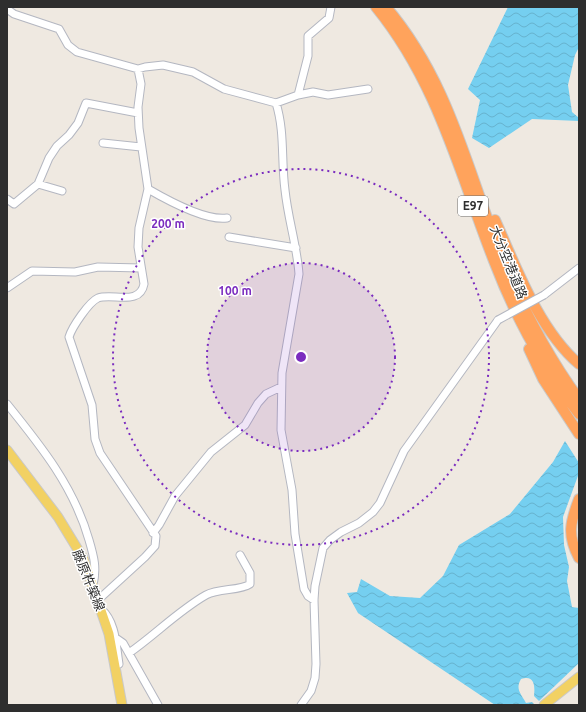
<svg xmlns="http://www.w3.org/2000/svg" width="586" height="712" viewBox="0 0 586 712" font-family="Ubuntu,'Noto Sans JP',sans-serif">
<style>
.water{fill:url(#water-waves)}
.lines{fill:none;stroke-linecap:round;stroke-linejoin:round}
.minor-casing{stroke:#b4b7c1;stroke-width:9}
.major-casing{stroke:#c9c9c9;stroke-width:11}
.highway-casing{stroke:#c9c9c9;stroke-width:12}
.minor{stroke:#fff;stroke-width:7}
.major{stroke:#f2d163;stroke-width:9}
.highway{stroke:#ffa35c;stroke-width:10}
.minor-bridge-casing{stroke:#b4b7c1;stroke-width:9;stroke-linecap:butt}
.minor-bridge{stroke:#fff;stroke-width:7}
.ring{fill:none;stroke:#7b2cbf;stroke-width:2;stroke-dasharray:2 4}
.labels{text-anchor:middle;stroke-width:3;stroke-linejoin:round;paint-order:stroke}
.shield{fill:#fff;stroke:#6d6d6d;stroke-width:1}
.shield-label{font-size:12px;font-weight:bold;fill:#2e2e2e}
.street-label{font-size:13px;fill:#2e2e2e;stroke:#fff}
.centre{fill:#7b2cbf;stroke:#fff;stroke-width:2}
.ring-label{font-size:12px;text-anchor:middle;font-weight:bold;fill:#7b2cbf;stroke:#fff;stroke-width:3;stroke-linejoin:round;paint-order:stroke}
</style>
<defs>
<pattern id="water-waves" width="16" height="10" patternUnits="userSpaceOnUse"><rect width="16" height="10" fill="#75cff0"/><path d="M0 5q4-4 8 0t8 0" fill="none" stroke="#66b2ce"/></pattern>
</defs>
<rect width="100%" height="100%" fill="#efe9e1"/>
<path class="water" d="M508,7h71v40l-4,8 -7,30 4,27 7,6v3l-47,-2 -43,29 -17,-10 8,-38 -12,-11z
M565,441l14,22v10l-16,44 1,28 5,22 -2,14 5,26 7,1v55l-40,38 -5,-5c1,-9 1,-22 -13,-17 -6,10 0,15 5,24l6,-1 3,3h-40l-137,-92 -11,-20 10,-1 4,-13 29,17 30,2 23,-22 16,-31 51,-31 43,-52z"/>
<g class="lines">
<defs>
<path id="minor" d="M7,9l7,5 45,15 9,16 9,7 61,17 7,-2 18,-2 30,7 31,17 52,14 22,-8 15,-3 15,3 40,-6
M298,95l10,-39v-20l21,-18 2,-11
M276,103c9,29 5,57 9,87 3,29 12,56 14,84l-17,99 -1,57 11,60 3,44 9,55 4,7 6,4
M103,143l38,4
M38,184l24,7
M148,189c19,11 58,32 79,29
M7,199l7,5 24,-20 11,-26 8,-12 12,-11 9,-12 8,-20 52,10
M229,237l67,11
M7,288l25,-17 43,1 23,-5 43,1
M544,295l35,-27
M7,404c34,42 67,83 82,136 5,17 8,28 4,45
M153,533l6,-8 16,-29 36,-44 34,-27 13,-22 8,-9 15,-7
M98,600l47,-43 10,-11 1,-10 -56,-83 -5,-14 -3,-34 -23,-68c3,-10 20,-35 29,-39 15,-5 42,8 46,-14l-6,-37 1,-19 9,-39 -9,-61 -1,-21 3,-23 -3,-15
M101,609c15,13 15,36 18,55
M113,636l10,7 35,62
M129,653c26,-18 49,-42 77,-58 13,-7 34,-4 44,-11v-11l-10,-18
M301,705l10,-14 4,-13 1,-14 -2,-64 1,-14 8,-38 7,-8 11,-8 18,-9 14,-11 7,-9 24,-52 94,-131"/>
<path id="major" d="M7,450l51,67 25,41 26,76 13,71
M544,705l35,-28"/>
<path id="highway" d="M376,7c62,76 83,165 118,254 21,55 49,107 85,153
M386,7c68,80 83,175 123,268 19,43 42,86 70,124
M495,220c21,47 44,110 84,144
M529,349l14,30 36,55
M579,499c-9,24 -12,36 0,59"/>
</defs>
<use href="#minor" class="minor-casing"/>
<use href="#major" class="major-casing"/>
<use href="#highway" class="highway-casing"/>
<use href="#minor" class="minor"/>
<use href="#major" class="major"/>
<use href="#highway" class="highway"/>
<defs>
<path id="minor-bridge" d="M498,320l46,-25"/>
</defs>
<use href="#minor-bridge" class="minor-bridge-casing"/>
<use href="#minor-bridge" class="minor-bridge"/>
</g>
<circle cx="301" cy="357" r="94" fill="#7b2cbf" fill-opacity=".12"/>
<g class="ring">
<circle cx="301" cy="357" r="94"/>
<circle cx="301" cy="357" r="188"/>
</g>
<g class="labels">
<rect class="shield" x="458" y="196" width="30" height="20" rx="3"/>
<g class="shield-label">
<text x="473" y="210">E97</text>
</g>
<g class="street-label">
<text transform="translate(509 262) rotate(68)" y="5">大分空港道路</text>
<text transform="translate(89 580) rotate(68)" y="5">藤原杵築線</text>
</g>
</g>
<circle cx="301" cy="357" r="6" class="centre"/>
<g class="ring-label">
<text x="168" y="228">200 m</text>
<text x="235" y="295">100 m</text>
</g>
<rect width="586" height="712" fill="none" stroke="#2e2e2e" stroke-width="16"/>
</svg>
